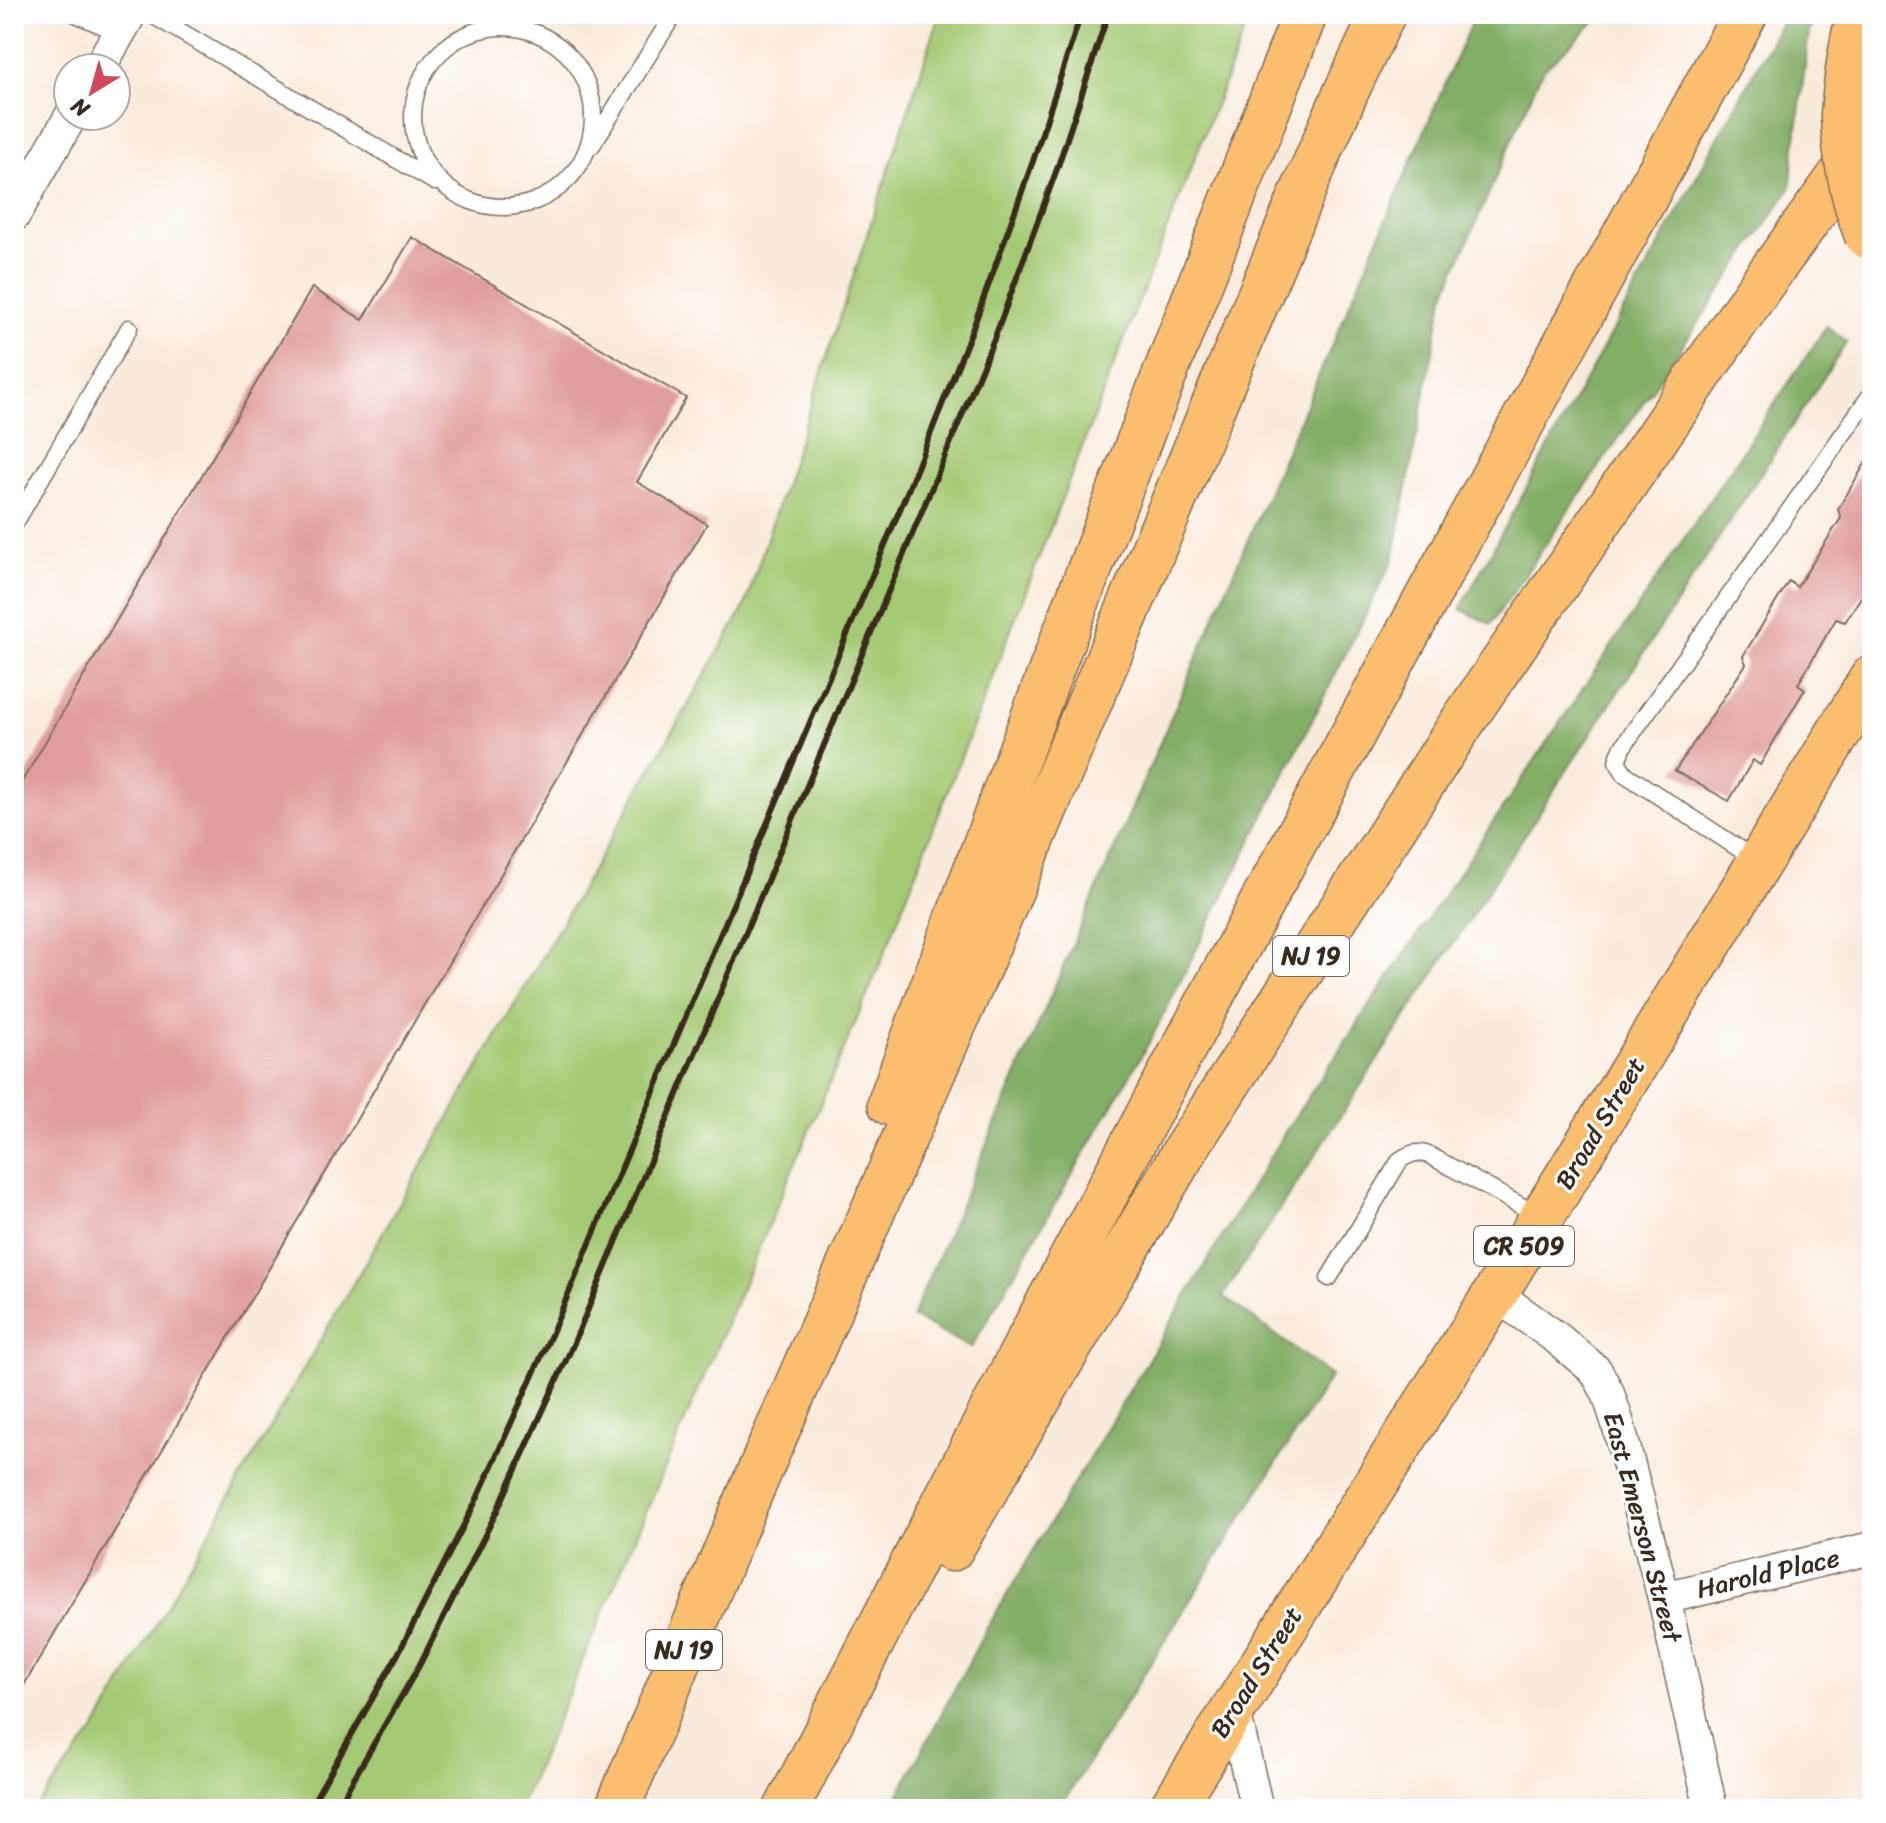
<svg xmlns="http://www.w3.org/2000/svg" width="1886" height="1823" viewBox="0 0 1886 1823" font-family="Sriracha,sans-serif">
<style>
.green{fill:#a4ca74;stroke:#707a49;stroke-width:2}
.forest{fill:#83ae66;stroke:#5f6c42;stroke-width:2}
.building{fill:#e09e9b}
.lines{fill:none;stroke-linecap:round;stroke-linejoin:round}
.service-casing{stroke:#7e6e60;stroke-width:19}
.minor-casing{stroke:#7e6e60;stroke-width:35}
.primary-casing{stroke:#7e6e60;stroke-width:47}
.motorway-casing{stroke:#7e6e60;stroke-width:47}
.service{stroke:#fff;stroke-width:16}
.minor{stroke:#fff;stroke-width:32}
.primary{stroke:#fbbe6e;stroke-width:44}
.motorway{stroke:#fbbe6e;stroke-width:44}
.rail{stroke:#3b2a1e;stroke-width:6}
.motorway-bridge-casing{stroke:#7e6e60;stroke-width:47;stroke-linecap:butt}
.motorway-bridge{stroke:#fbbe6e;stroke-width:44}
.labels{text-anchor:middle;stroke-width:6;stroke-linejoin:round;paint-order:stroke}
.shield{fill:#fff;stroke:#766a62;stroke-width:2}
.shield-label{font-size:24px;font-weight:bold;fill:#3b2a1e}
.street-label{font-size:26px;fill:#3b2a1e;stroke:#fff}
</style>
<rect width="100%" height="100%" fill="#fff"/>
<filter id="ink" filterUnits="userSpaceOnUse"><feTurbulence type="fractalNoise" baseFrequency=".0125" numOctaves="2"/><feDisplacementMap in="SourceGraphic" scale="16" xChannelSelector="R" yChannelSelector="G"/><feConvolveMatrix kernelMatrix="1 2 1 2 8 2 1 2 1" color-interpolation-filters="sRGB"/></filter>
<filter id="wash" filterUnits="userSpaceOnUse"><feTurbulence type="fractalNoise" baseFrequency=".006" numOctaves="4" result="noise"/><feDisplacementMap in="SourceGraphic" scale="32" xChannelSelector="R" yChannelSelector="G"/><feGaussianBlur stdDeviation="1.8" result="paint"/><feColorMatrix in="noise" values="0 0 0 0 0 0 0 0 0 0 0 0 0 0 0 0 0 1.4 0 .05"/><feComposite in="paint" operator="in"/></filter>
<g filter="url(#wash)">
<rect width="100%" height="100%" fill="#f9ebdb"/>
<path class="green" d="M940,14h311l-372,953 -360,842h-484l60,-79 649,-1122z"/>
<path class="forest" d="M1475,14h128l-61,57 -99,227 -50,262 -242,479 -180,309 -59,-31z
M1786,14h32l-9,17 -19,158 -299,435 -31,-15z
M1827,326l20,16 -624,954 108,80 -272,433h-168l96,-181 301,-501z"/>
<g id="blocks">
<path class="building" d="M412,237l274,161 -49,84 70,42 -693,1178v-907l298,-507 51,32z
M1872,452v128l-27,42 -9,-3 -38,65 7,5 -45,76 -7,-5 -24,41 -54,-30 71,-107 -3,-8 46,-75 8,6 44,-69 -3,-9z"/>
</g>
</g>
<g filter="url(#ink)">
<use href="#blocks" fill-opacity="0" stroke="#7e6e60" stroke-width="2"/>
<g class="lines">
<defs>
<path id="service" d="M76,14l43,19
M151,14l284,168
M413 117a90 90 0 1 1 180 0a90 90 0 1 1-180 0Z
M592,145l82,-131
M14,525l115,-197
M1758,861l-133,-87 -8,-13 5,-13 250,-355
M1329,1278l71,-118c11,-7 17,-9 29,-5l112,62"/>
<path id="minor" d="M99,68l31,-54
M14,215l57,-99
M1495,1294l63,45 38,32 12,22 10,31 46,174 47,211
M1664,1598l208,-50
M1233,1708l24,101"/>
<path id="primary" d="M1171,1809l324,-515 377,-616"/>
<path id="motorway" d="M1843,115c3,-34 7,-68 16,-101
M890,1103c132,-365 274,-727 415,-1089
M951,1549l234,-399 282,-435 294,-430 111,-153
M617,1809l134,-318 228,-524 330,-790 37,-85 37,-78
M786,1809c76,-148 153,-297 230,-445 238,-453 485,-901 729,-1350"/>
</defs>
<use href="#service" class="service-casing"/>
<use href="#minor" class="minor-casing"/>
<use href="#primary" class="primary-casing"/>
<use href="#motorway" class="motorway-casing"/>
<use href="#service" class="service"/>
<use href="#minor" class="minor"/>
<use href="#primary" class="primary"/>
<use href="#motorway" class="motorway"/>
<path class="rail" d="M309,1809l89,-155 77,-151 76,-168 355,-840 68,-170 59,-164 48,-147
M336,1809l83,-143 77,-153 77,-168 423,-1011 61,-165 51,-155"/>
<defs>
<path id="motorway-bridge" d="M1843,115c1,42 9,81 24,121"/>
</defs>
<use href="#motorway-bridge" class="motorway-bridge-casing"/>
<use href="#motorway-bridge" class="motorway-bridge"/>
</g>
</g>
<g class="labels">
<g class="shield">
<rect x="1273" y="936" width="76" height="40" rx="6"/>
<rect x="1474" y="1226" width="100" height="40" rx="6"/>
<rect x="646" y="1630" width="76" height="40" rx="6"/>
</g>
<g class="shield-label">
<text x="1311" y="964">NJ 19</text>
<text x="1524" y="1254">CR 509</text>
<text x="684" y="1658">NJ 19</text>
</g>
<g class="street-label">
<text transform="translate(1600 1123) rotate(-59)" y="9">Broad Street</text>
<text transform="translate(1643 1527) rotate(75)" y="9">East Emerson Street</text>
<text transform="translate(1768 1573) rotate(-13)" y="9">Harold Place</text>
<text transform="translate(1256 1672) rotate(-58)" y="9">Broad Street</text>
</g>
</g>
<rect width="1886" height="1823" fill="none" stroke="#fff" stroke-width="48"/>
<g transform="translate(92 92) rotate(217)"><circle r="38" fill="#ffffff" stroke="#b1aaa5" stroke-width="2"/>
<path d="M0-6L14 30L0 20L-14 30Z" fill="#d1495b"/>
<text y="-12" font-size="22" font-weight="bold" text-anchor="middle" fill="#3b2a1e">N</text>
</g>
</svg>
